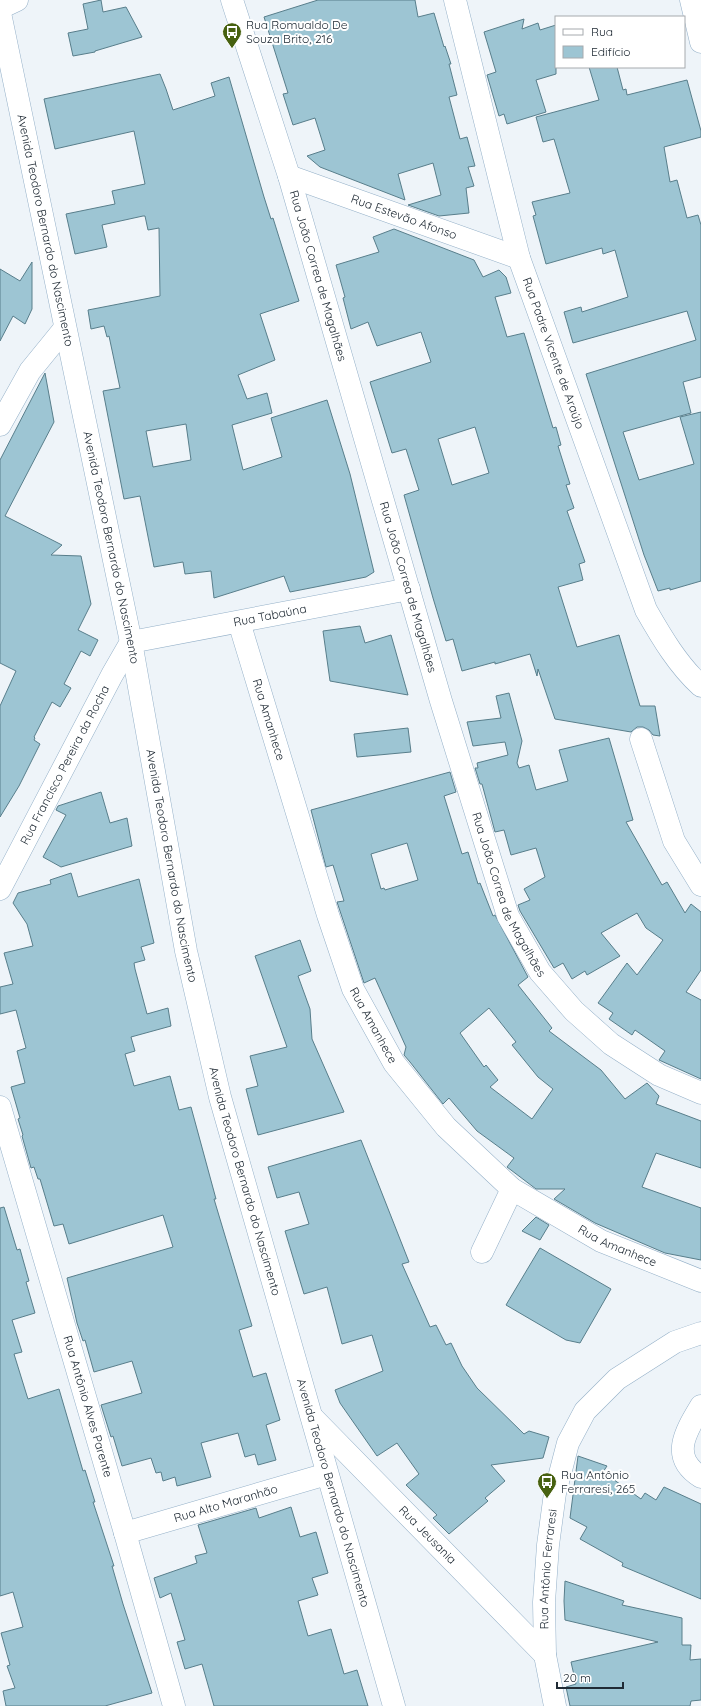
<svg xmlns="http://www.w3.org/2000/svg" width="701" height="1706" viewBox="0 0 701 1706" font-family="Quicksand,sans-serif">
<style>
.building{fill:#9dc5d3;stroke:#587e8b;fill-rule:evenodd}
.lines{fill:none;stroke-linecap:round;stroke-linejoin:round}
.minor-casing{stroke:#94b0c8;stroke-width:23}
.minor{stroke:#fff;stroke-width:22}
.labels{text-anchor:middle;stroke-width:4;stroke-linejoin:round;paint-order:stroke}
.poi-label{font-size:12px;fill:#202b35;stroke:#fff;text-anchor:start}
.street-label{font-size:12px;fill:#202b35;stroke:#fff}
</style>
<rect width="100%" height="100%" fill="#eef4f9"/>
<path class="building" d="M101,0l2,12 23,-5 16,30 -47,14v1l-22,4 -5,-23 20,-4 -5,-25z
M318,0h97l3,17 16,-4 10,34 1,-1 6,18h-2l8,31 -8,2 11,42 7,-2 8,29 -7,1 6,19 -8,2 3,25 -30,3 -31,-11 33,-10 -8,-32 -35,11 7,26 -85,-33 -13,-11 18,-6 -10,-32 -22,7 -10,-31 5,-1 -24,-76z
M524,19l-2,10 16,-6 2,7 16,-5v49l-20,6 10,32 -39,12 -3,-10 -5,2 -12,-41 9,-3 -12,-40z
M589,67h28l6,23 3,-1 1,6 60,-15 14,51v6l-37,10 6,35 7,-2 10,38 11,-3 3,10v152l-18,5 8,31 -68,19 16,48 55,-16 -14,-47 21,-5v169l-31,9v-2l-12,3 -14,-36 -58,-181 110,-34 -9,-29 -114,32 -9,-31 17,-5 1,5 46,-15 -13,-47 -12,4 -1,-6 -56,16 -13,-48 3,-1 -4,-13 38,-9 -16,-54 -11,3 -7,-25 63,-17z
M160,74l6,15 7,21 42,-14 -4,-13 18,-6 35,120 7,22 2,-1 26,83 -39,13 15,46 -37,15 9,24 20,-6 5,20 -40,12 11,45 39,-13 -11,-39 56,-18 23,74 24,98 -8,5 -76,15 -6,-16 -70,22 -3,-27 -26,3 -2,-12 -29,5 -14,-71 -16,3 -21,-108 17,-3 -11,-52 -2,1 -3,-11 -13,3 -3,-19 72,-14 -1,-68 -11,2 -3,-14h-2l-41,9 5,22 -32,7 -9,-40 49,-10 -3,-13 33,-7 -11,-53 -79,18 -11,-50zM186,424l5,36 -38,7 -7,-36z
M394,229l80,31 9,17 16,-7 7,7 5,16 -16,4 12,40 17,-4 29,95 3,-1 5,18 -3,1 12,38 -4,1 8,23 -7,3 18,51 -6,2 4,16 -25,7 19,60 42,-12 21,71h15l5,30 -7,-1 -4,-5 -6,-3h-6l-6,5 -76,-13 -17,-50 -1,7 -7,-22 -35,10v-2l-33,9 -9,-32 -7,2 -13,-43 -29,-103 15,-5 -13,-41 -14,4 -22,-71 61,-20 -10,-30 -44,14 -9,-24 -17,7 -8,-31 2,-1 -9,-32 43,-13 -6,-15zM475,427l14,46 -37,12 -14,-46z
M32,262v47l-7,15 -12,-8 -13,25v-72l20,12z
M45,373l9,49 -49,94 57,29 -11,10 30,1 10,48 -13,26 20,10 -8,16 -9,-5 -17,33 7,4 -11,19 -8,-5 -18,35 1,1 -1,2 6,4 -21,42 -19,31v-111l16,-35 -16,-8v-203z
M360,626l5,17 26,-8 17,60 -78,-14 -7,-50z
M509,693l13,48 -5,22 2,5 10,-3 7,25 32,-9 -9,-31 50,-12 24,82 -7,2 36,63 5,-3 18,31 6,-9 10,8v58l-15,22 15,8v79l-42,-19 6,-9 -30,-21 -3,5 -23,-16 4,-6 -15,-10 29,-40 10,12 26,-35 -17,-12 -9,-15 -36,20 19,23 -33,19 -2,-4 -13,8 -9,-16 -9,5 -34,-57 -2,-6 12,-5 -6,-11 21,-12 -9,-29 -25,7 -7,-25 -9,2 -13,-48h-2l-5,-16h3l-1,-5 31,-8 -3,-13 -32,4 -6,-24 34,-4 -5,-22z
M408,728l3,24 -54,5 -3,-23z
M450,772l6,20 -12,4 18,58 6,-2 10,32 2,-1 13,33 2,-1 33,62 -10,8 34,43 -3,3 52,39 24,29 22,-16 12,13 -3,8 45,17v47l-45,-15 -14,34 59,21v52l-36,-7 -70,-30 -41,-24 11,-10h-29l-29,-22 7,-9 -37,-27 -28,-33 -6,6 -33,-42 -6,-7 2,-8 -31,-69 -11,5 -27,-81 7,-1 -11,-36 -7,2 -15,-57zM407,843l11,37 -33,10 -1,-2 -3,1 -10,-35zM489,1008l27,34 -4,3 26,32 15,12 -21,30 -42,-32 8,-7 -12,-15 -2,2 -24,-34z
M101,792l9,31 17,-5 5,28 -71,21 -18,-10 23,-42 -10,-5 2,-4z
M71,873l7,24 61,-18 15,64 -13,4 4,13 -11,3 1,6 12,45 21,-6 3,18 -40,11 4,14 -10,3 9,32 36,-10 9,34 12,-3 25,92h-2l38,127 -13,4 14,47 13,-4 14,47 -14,5 10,35 -18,5 -3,-11 -10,3 -7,-24 -37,10 10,34 -34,9 -2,-9 -12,4 -2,-9 -5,1 -5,-15 -29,8 -9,-30 -2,1 -10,-32 41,-12 -10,-32 -38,11 -9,-32 -2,1 -6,-18 -10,-45 106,-31 -10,-32 -94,29 -6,-20 -9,2 -14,-47h-2l-4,-12 -3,1 -9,-32 1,-1 -5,-16 2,-1 -9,-31 14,-4 -8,-32 9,-3 -10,-38 -16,4v-27l13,-3 -9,-31 29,-7 -6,-22 -14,-21 5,-10 33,-9 -1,-4z
M300,940l11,31 -13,5 12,33 2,30 32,73 -86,23 -12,-46 12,-3 -8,-30 37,-9 -32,-91z
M361,1140l48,122 -7,2 28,63 6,-2 10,20 5,-2 11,23 15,22 47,46 5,-3 20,6 -6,21 -52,7 14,16 -20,17 3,3 -39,33 -16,-16 4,-3 -31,-30 13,-11 -22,-31 -20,13 -37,-53 -5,-13 48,-19 -11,-36 -30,9 -15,-57 -23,7 -19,-63 24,-7 -10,-32 -22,6 -9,-31z
M4,1207l13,43 3,-1 9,32 -3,1 9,31 -23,7 10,32 -8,2 13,42 1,3 31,-10 24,82 2,-1 10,32h-2l21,64h-2l11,38 29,89 -47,13h-99l-3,-15 12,-3 -8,-22 3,-1 -9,-32 22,-6 -10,-35 -13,4v-388z
M536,1217l13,8 -9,15 -18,-9z
M540,1248l71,41 -31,54 -14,-3 -60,-35z
M578,1456l29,10 -4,6 38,27 4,-6 11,7 8,-13 37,17v95l-79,-33 1,-3 -43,-24 7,-12 -17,-9z
M291,1507l9,30 16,-5 12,41 -16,5 6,17 -20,6 10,35 23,-7 13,45 13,-4 11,36h-154l-12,-42 -17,5 -8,-27 8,-2 -14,-47 -11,5 -6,-20 43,-15 -2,-7 12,-3 -9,-28 58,-17 3,10z
M565,1581l59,20 -2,4 60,13v27h9l-1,15 11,-1v41l-10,1 -1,5h-120l-4,-19 10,-3 -5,-22 87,-20 -93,-22 -1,-19z"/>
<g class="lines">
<defs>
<g id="minor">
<path id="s1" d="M232,0l57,176 152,525 67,215 32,56 34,39 37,33 48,31 42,18"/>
<path id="s2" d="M455,0l64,258 127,352c16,28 32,55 55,76"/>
<path d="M691,0l10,42"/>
<path d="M0,8l17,-8"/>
<path id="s3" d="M0,13l131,629 55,309 34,146 174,609"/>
<path id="s4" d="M289,176l230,82"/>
<path d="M0,425l30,-54 35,-43"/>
<path id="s5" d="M239,622l89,293 25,74 41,74 52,64 66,62 89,52 100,40"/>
<path d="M641,739l33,102 27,44"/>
<path id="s6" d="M0,889l112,-214 19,-33 278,-53"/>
<path id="s7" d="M0,1107l125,426 49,173"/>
<path d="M482,1252l30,-63"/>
<path d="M701,1406c-15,25 -32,51 0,71"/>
<path id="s8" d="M312,1417l233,238"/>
<path id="s9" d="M125,1533l202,-59"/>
<path id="s10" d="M555,1706l-10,-51 -1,-53 4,-57 7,-52 13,-50 17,-32 32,-32 58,-37 26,-9"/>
</g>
</defs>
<use href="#minor" class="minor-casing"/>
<use href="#minor" class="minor"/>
</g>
<defs>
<symbol id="bus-pin" viewBox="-11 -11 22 30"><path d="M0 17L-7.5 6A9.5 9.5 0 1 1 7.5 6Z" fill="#476110" stroke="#fff"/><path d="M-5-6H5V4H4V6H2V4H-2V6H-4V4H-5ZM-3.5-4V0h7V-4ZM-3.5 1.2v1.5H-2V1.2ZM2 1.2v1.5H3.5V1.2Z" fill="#fff"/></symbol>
</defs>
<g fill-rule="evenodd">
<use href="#bus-pin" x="221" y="21" width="22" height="30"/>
<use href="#bus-pin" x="536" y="1471" width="22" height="30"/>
</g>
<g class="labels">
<g class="poi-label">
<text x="246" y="29">Rua Romualdo De<tspan x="246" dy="14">Souza Brito, 216</tspan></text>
<text x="561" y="1479">Rua Antônio<tspan x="561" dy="14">Ferraresi, 265</tspan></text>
</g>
<g class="street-label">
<text dy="4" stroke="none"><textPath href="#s4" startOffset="122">Rua Estevão Afonso</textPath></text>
<text dy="4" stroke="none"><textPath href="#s3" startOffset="222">Avenida Teodoro Bernardo do Nascimento</textPath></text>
<text dy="4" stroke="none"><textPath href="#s1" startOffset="289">Rua João Correa de Magalhães</textPath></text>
<text dy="4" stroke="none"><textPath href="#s2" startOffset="367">Rua Padre Vicente de Araújo</textPath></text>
<text dy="4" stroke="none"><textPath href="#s3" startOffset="546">Avenida Teodoro Bernardo do Nascimento</textPath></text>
<text dy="4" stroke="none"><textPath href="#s1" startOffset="613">Rua João Correa de Magalhães</textPath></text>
<text dy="4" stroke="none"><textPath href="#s6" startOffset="421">Rua Tabaúna</textPath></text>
<text dy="4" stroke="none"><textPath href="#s5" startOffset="102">Rua Amanhece</textPath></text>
<text dy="4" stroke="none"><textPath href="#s6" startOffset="140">Rua Francisco Pereira da Rocha</textPath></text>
<text dy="4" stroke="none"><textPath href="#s3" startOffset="870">Avenida Teodoro Bernardo do Nascimento</textPath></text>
<text dy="4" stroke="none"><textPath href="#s1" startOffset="937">Rua João Correa de Magalhães</textPath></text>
<text dy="4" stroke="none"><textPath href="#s5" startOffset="426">Rua Amanhece</textPath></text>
<text dy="4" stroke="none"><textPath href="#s3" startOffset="1194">Avenida Teodoro Bernardo do Nascimento</textPath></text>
<text dy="4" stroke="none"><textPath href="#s5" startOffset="762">Rua Amanhece</textPath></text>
<text dy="4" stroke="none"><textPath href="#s7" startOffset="312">Rua Antônio Alves Parente</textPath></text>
<text dy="4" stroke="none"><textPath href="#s3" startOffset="1518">Avenida Teodoro Bernardo do Nascimento</textPath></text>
<text dy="4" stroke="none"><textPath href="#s9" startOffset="105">Rua Alto Maranhão</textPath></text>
<text dy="4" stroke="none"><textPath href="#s8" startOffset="165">Rua Jeusania</textPath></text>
<text dy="4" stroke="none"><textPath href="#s10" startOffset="138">Rua Antônio Ferraresi</textPath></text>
</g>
</g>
<rect x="555" y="16" width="130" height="52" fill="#ffffff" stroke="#a6aaae"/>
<rect x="563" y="29" width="20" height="6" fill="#ffffff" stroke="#a6aaae"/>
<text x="591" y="36" font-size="12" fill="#202b35">Rua</text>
<rect x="563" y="46" width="20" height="12" fill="#9dc5d3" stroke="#a6aaae"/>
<text x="591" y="56" font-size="12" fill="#202b35">Edifício</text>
<path d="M557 1682v6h66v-6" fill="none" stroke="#202b35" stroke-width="2"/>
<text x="563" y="1682" font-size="12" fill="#202b35" stroke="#ffffff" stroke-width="3" paint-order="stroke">20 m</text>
</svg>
